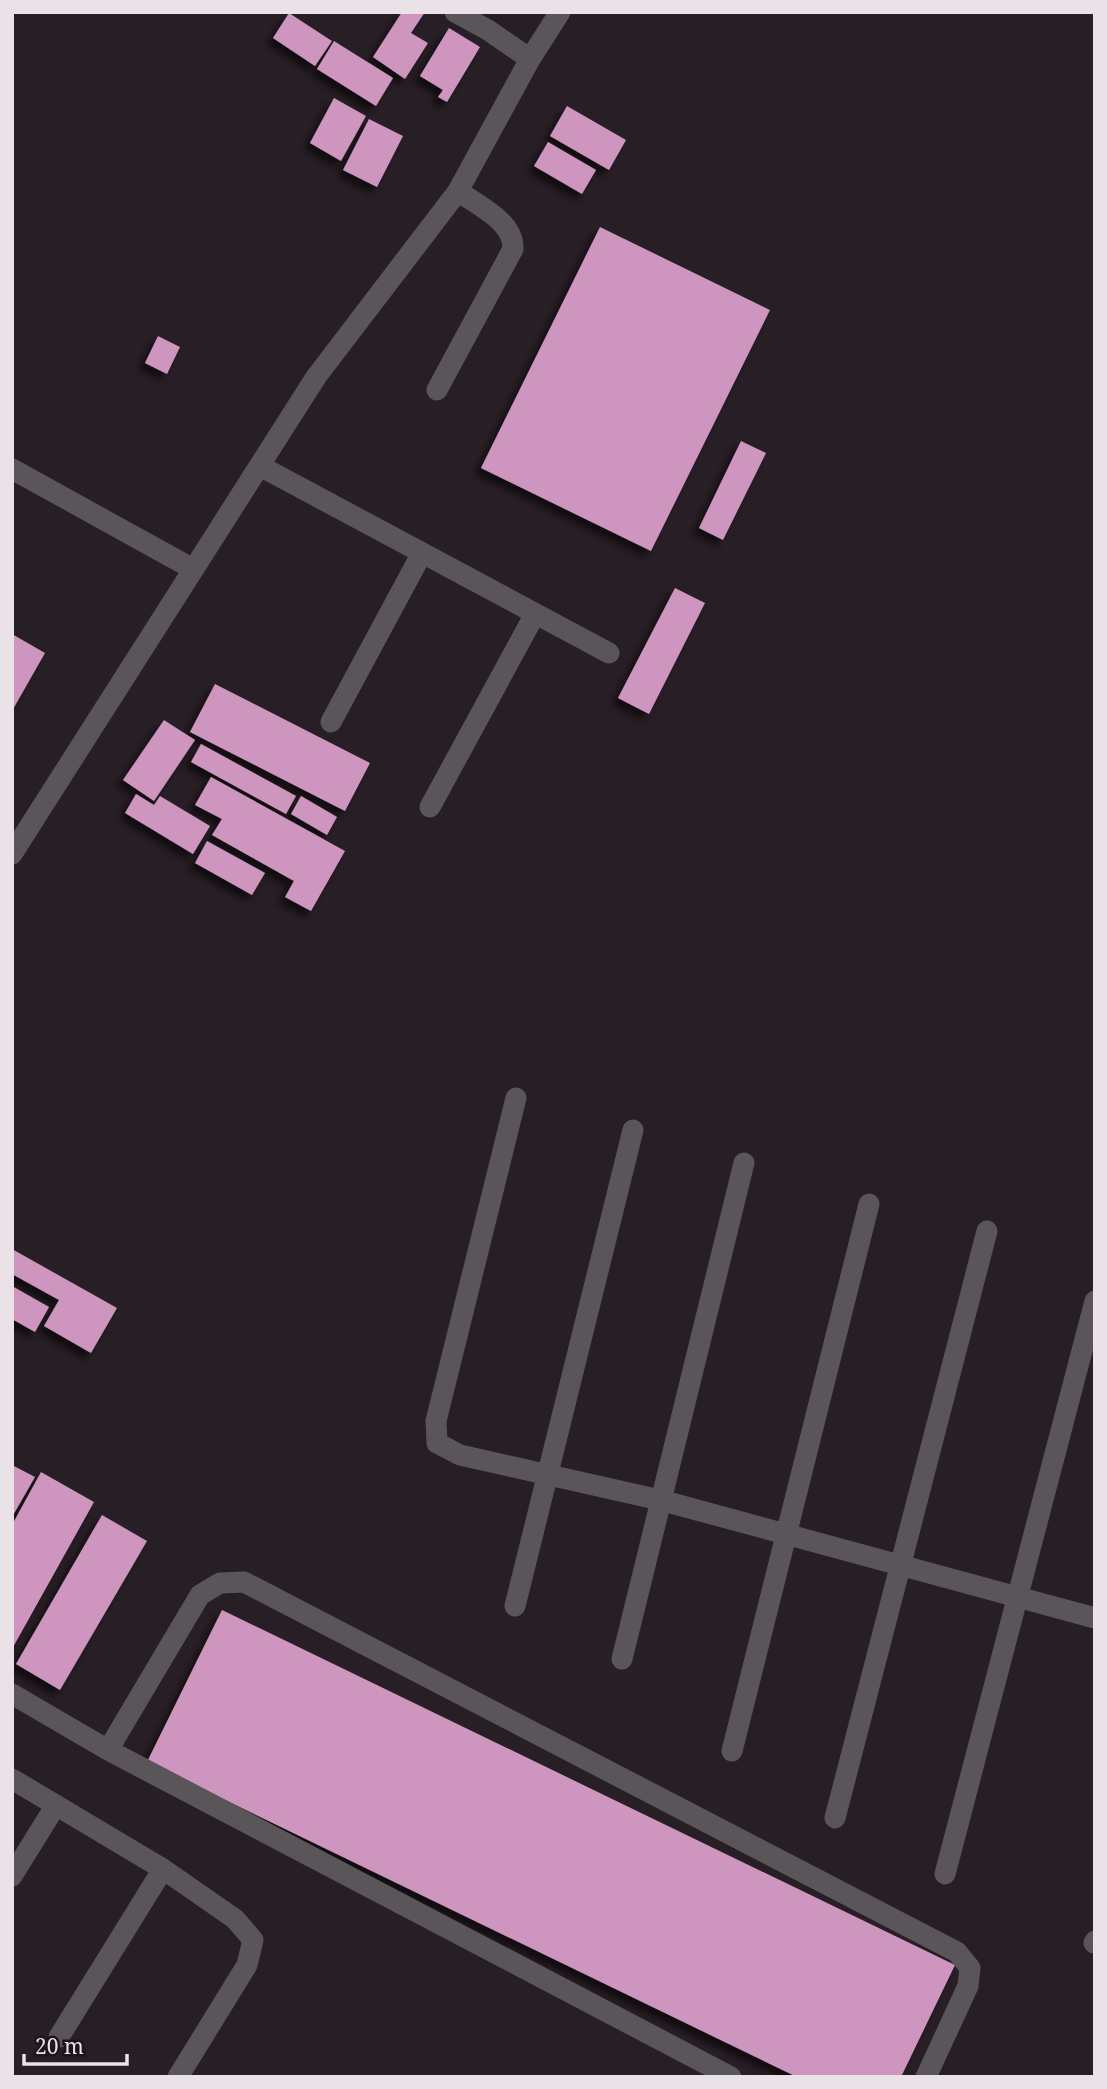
<svg xmlns="http://www.w3.org/2000/svg" width="1107" height="2089" viewBox="0 0 1107 2089" font-family="'Noto Serif',serif">
<style>
.building{fill:#ce95bf;filter:url(#shadow)}
.lines{fill:none;stroke-linecap:round;stroke-linejoin:round}
.minor{stroke:#5a5559;stroke-width:21}
</style>
<defs>
<filter id="shadow"><feDropShadow dx="-6" dy="6" stdDeviation="3.5" flood-color="#0009"/></filter>
</defs>
<rect width="100%" height="100%" fill="#281e25"/>
<path class="building" d="M402,12h23l-14,21 17,10 -23,36 -32,-22z
M289,13l43,28 -17,25 -42,-28z
M449,28l31,19 -33,55 -9,-5 5,-7 -23,-14z
M334,41l59,37 -17,28 -59,-37z
M334,98l32,18 -25,45 -31,-18z
M567,106l59,34 -17,30 -59,-34z
M369,119l34,17 -26,51 -34,-17z
M548,142l48,28 -14,24 -48,-28z
M600,227l170,83 -119,241 -170,-83z
M158,336l22,11 -13,27 -22,-11z
M741,441l25,12 -43,87 -24,-12z
M675,588l30,15 -56,111 -31,-16z
M12,634l33,19 -33,58z
M215,684l155,79 -25,48 -155,-79z
M164,720l31,20 -41,61 -31,-21z
M201,744l95,52 -10,18 -95,-52z
M211,777l134,74 -34,60 -26,-14 9,-16 -82,-46 10,-16 -27,-14z
M136,794l18,11 6,-9 50,30 -17,28 -68,-41z
M301,796l36,21 -10,18 -36,-21z
M207,841l58,32 -13,22 -57,-32z
M12,1249l105,59 -26,45 -47,-27 15,-26 -47,-26z
M12,1286l37,21 -14,25 -23,-13z
M12,1465l23,12 -23,40z
M41,1472l53,30 -82,147v-124z
M102,1515l45,26 -87,149 -44,-26z
M222,1610l733,355 -54,112h-104l-650,-315z"/>
<g class="lines">
<path class="minor" d="M455,12l33,18 42,29
M437,390l76,-141c1,-28 -35,-43 -55,-58
M260,466l349,187
M12,469l181,100
M331,722l91,-169
M430,807l105,-193
M12,854l304,-477 142,-186 72,-132 30,-47
M516,1098l-80,323 1,22 23,12 200,45 435,118
M515,1606l118,-476
M622,1659l122,-496
M12,1694l96,56 623,327
M108,1750l92,-155 20,-12 24,-1 713,370 13,16 -2,18 -42,91
M732,1751l137,-547
M12,1779l151,90 72,50 18,21 -6,25 -69,112
M835,1818l152,-587
M945,1874l150,-573
M12,1876l44,-71
M1094,1943l1,-2
M59,2037l104,-168"/>
</g>
<rect width="1107" height="2089" fill="none" stroke="#eae2e7" stroke-width="28"/>
<path d="M24 2054v10h103v-10" fill="none" stroke="#eae2e7" stroke-width="3.5"/>
<text x="35" y="2054" font-size="21" fill="#eae2e7" stroke="#1e141c" stroke-width="5" paint-order="stroke">20 m</text>
</svg>
